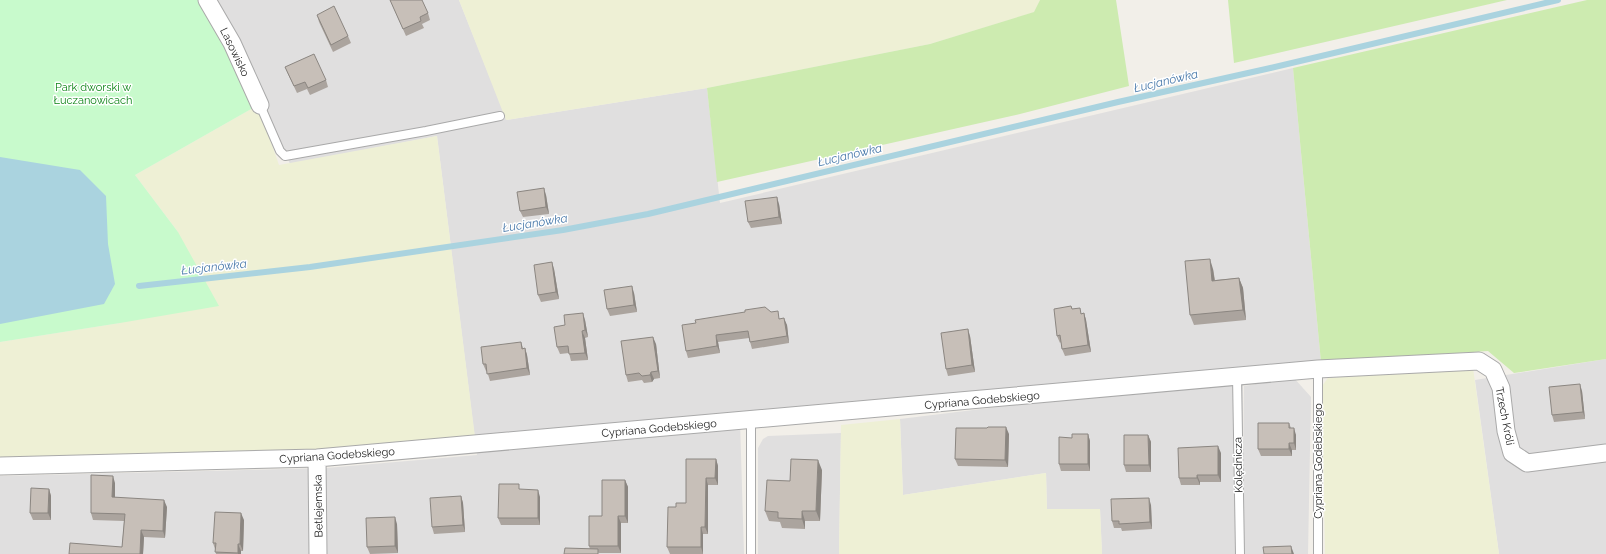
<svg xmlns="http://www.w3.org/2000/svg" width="1606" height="554" viewBox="0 0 1606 554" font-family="Raleway,sans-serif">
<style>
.residential{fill:#e0dfdf}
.farmland{fill:#eef0d5}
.grass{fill:#cdebb0}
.park{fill:#c8facc}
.water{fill:#aad3df}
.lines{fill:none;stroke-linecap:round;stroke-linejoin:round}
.stream{stroke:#aad3df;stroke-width:6}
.service-casing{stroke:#a9a9a9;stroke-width:10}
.minor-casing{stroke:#a9a9a9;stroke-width:19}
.service{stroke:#fff;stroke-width:8}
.minor{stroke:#fff;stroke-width:17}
.wall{fill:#aba49e}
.shaded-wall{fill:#8b8681}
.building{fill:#c7bfb8;stroke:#8b8681}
.labels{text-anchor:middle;stroke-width:3;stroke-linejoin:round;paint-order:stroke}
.street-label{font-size:11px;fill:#222;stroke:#fff}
.park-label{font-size:11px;fill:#0c8416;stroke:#fff}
.water-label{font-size:12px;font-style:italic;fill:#4a7aab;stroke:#fff}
</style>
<rect width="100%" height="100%" fill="#f2efe9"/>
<path class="residential" d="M212,0h247l48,120 200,-32 13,115 573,-135 28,294 -581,59 4,133h-744v-78l326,-8 151,-13 -40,-319 -147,28 -26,-62z
M1606,359v195h-107l-24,-174z
M1243,377l1,95v-86l50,-8 17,19 -3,157h-206l-2,-45h-53l-1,-36 -143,22 -3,-76z
M841,433l-2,121h-81v-106l5,-9 5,-3z"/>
<path class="farmland" d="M459,0h581l-5,12 -105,32 -223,44 -201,32z
M258,105l21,60 158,-29 38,301 -165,16 -310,8v-119l120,-19 58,-91 -43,-57z
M1473,368l26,186h-174l-3,-168 6,-8z
M900,419l3,76 143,-22 1,36h53l2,45h-263l2,-129z"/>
<path class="grass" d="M1040,0h76l13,86 -109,28 -303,68 -10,-94 223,-44 104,-32z
M1228,0h279l-273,63z
M1587,0h19v359l-92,14 -26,-22 -167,11 -28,-294z"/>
<path class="park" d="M0,0h202l56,105 -123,70 43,57 41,74 -99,17 -120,19z"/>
<path class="water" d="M0,157l80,13 26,26 2,48 7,40 -11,20 -104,20z"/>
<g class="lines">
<path class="stream" d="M139,286l171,-19 253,-37 85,-16 470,-112 148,-33 292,-69"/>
<defs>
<path id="service" d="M260,105l20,46 5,5 141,-25 74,-15
M1318,369v185
M1237,376l3,178
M751,554v-134"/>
<path id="minor" d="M207,0l25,43 28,62
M317,458l1,96
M0,466l317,-8 1001,-89 161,-8 14,9 8,18 5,43 6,22 15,10 79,-10"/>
</defs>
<use href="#service" class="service-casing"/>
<use href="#minor" class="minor-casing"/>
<use href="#service" class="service"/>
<use href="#minor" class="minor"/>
</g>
<path class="wall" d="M390,0l38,13 2,7 -8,4 2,4 -18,8z
M317,15l31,21 3,7 -18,9 -14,-30z
M285,67l41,13 2,7 -18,8 -3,-6 -10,4 -9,-19z
M546,195l3,19 -26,3 -3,-6z
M779,204l3,20 -31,4 -3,-6z
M554,269l5,30 -18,3 -3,-7z
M1213,269l2,11 24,-2 4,10 3,32 -52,5 -4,-10z
M634,293l3,19 -27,4 -3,-7z
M1071,306l1,3 10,5 2,-1 2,7 5,32 -26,4 -3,-7 -1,-7 -1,1 -3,-7z
M745,312l35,7 7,6 2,18 -37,6 -3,-11 -31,4 2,11 -32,5 -2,-7z
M585,320l3,17 -3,1 3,22 -17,1 -2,-8 -9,1 -3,-7 8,-22z
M970,336l5,36 -27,4 -2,-7z
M521,342l2,6h2l2,7 3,20 -40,6 -3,-10h-1l-3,-7z
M656,344l4,34 -6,1 -2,3 -8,1 -2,-3 -14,2 -2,-7z
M1582,391l3,28 -31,3 -2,-7z
M1289,423l2,5 5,7v15h-4v6h-31l-3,-7z
M1009,434l-1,33 -50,-1 -3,-7z
M1088,434l2,7v30h-29l-2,-7 13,-26z
M1148,435l3,7v30h-25l-2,-7z
M1221,453v29h-21v3h-19l-2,-7z
M716,459l2,7v19h-10v49h-5v20h-33l-3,-7 9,-40 10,-4z
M822,470l-2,51h-15v8l-23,-1 -2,-6 -11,-1 -4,-10 25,-30z
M625,480l3,7v36h-7v30h-22l-9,-4 -1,-3 13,-30z
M115,483v14l52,10 -2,31 -21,-1 -1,17h-74l53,-7 2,-26 -31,-1 -2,-7z
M49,489l2,7v24h-18l-3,-7z
M521,489l19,8v28h-39l-3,-7z
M461,496l2,7 2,29 -31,2 -2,-7z
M1151,505l1,24 -30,2 -1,-3h-7l-2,-7z
M244,520l-1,31h-2v3h-25l-1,-5 -2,-6z
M397,524l1,29 -28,1 -3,-7z"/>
<path class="shaded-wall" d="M544,188l2,7 3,19 -3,-7z
M777,197l2,7 3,20 -3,-7z
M1210,259l3,10 3,22 -4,-10z
M552,262l2,7 5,30 -3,-7z
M1239,278l4,10 3,32 -3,-10z
M632,286l2,7 3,19 -3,-7z
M583,313l2,7 3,17 -3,-7z
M1084,313l2,7 5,32 -3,-7z
M784,318l3,7 2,18 -2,-7z
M968,329l2,7 5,36 -3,-7z
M582,331l3,7 3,22 -3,-7z
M716,335l2,7 2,11 -3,-7z
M653,337l3,7 4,34 -2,-7z
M525,348l2,7 3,20 -3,-7z
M651,372l3,7 -2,3 -2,-7z
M1580,384l2,7 3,28 -2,-7z
M1006,427l3,7 -1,33 -3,-7z
M1294,428l2,7v15l-2,-7z
M1088,434l2,7v30l-2,-7z
M1148,435l3,7v30l-2,-7z
M1289,443l3,7v6l-3,-7z
M1218,446l3,7v29l-3,-7z
M716,459l2,7v19l-3,-7z
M818,460l4,10 -2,51 -4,-10z
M1197,475l3,7v3l-3,-7z
M113,476l2,7v21l-3,-7z
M706,478l2,7v49l-3,-7z
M625,480l3,7v36l-3,-7z
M49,489l2,7v24l-3,-7z
M538,490l2,7v28l-2,-7z
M461,496l2,7 2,29 -2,-7z
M1149,498l2,7 1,24 -2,-7z
M164,500l3,7 -2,31 -2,-7z
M802,511l3,10v8l-3,-10z
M241,513l3,7 -1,31 -3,-7z
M618,516l3,7v30l-3,-7z
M395,517l2,7 1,29 -3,-7z
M701,527l2,7v20l-2,-7z
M141,530l3,7 -1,17h-3z
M238,544l3,7v3h-3z
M1291,546l3,8h-2z"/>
<path class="building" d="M390,0h32l6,13 -8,4 1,4 -18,8z
M334,6l14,30 -17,9 -14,-30z
M314,54l12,26 -18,8 -3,-6 -11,4 -9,-19z
M544,188l2,19 -26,4 -3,-19z
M777,197l2,20 -31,5 -3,-21z
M1210,259l2,22 27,-3 4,32 -53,5 -5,-54z
M552,262l4,30 -18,3 -4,-30z
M632,286l2,19 -27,4 -3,-19z
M1071,306l1,3 8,-1 1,6 3,-1 4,32 -26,4 -2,-14 -3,1 -3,-27z
M765,307l6,5 7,-1 1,8 5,-1 3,18 -37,6 -2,-11 -32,4 1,11 -31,5 -4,-26 14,-2 -1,-3 50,-8v-2z
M583,313l2,17 -3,1 3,22 -16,1 -1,-8 -11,1 -3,-20 11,-2 -1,-10z
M968,329l4,36 -26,4 -5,-36z
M653,337l5,34 -7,1 -1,3 -8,1 -3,-3 -13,2 -5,-34z
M521,342l1,7 3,-1 2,20 -40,6 -1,-10h-3l-2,-17z
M1580,384l3,28 -31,3 -3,-28z
M1258,423h31v5h5v15h-5v6h-31z
M988,427h18l-1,33 -50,-1 1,-31h31z
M1072,434h16v30h-29v-27l13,1z
M1124,435h24l1,30h-25z
M1218,446v29h-21v3h-18l-1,-30z
M686,459h30l-1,19h-9l-1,49h-4v20h-34l1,-40h8v-4h10z
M791,459l27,1 -2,51h-14v8l-24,-1v-6l-13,-1 2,-31 23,1z
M91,475l22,1 -1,21 52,3 -1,31 -22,-1 -1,24h-71l1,-11 52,4 3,-33 -34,-1z
M602,480h23v36h-7v30h-29v-30h13z
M499,484h20v5l19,1v28h-40z
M31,488l18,1 -1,24h-18z
M461,496l2,29 -31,2 -2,-29z
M1149,498l1,24 -31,2v-3h-7l-1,-22z
M215,512l26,1 -1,31h-2v9l-23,-1 1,-9h-3z
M395,517v29l-28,1 -1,-29z
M1291,546l1,8h-28l-1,-7z
M565,548l33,1v5h-34z"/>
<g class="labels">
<g class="street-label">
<text transform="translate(235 52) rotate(64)" y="4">Lasowisko</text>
<text transform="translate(982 400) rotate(-5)" y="4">Cypriana Godebskiego</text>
<text transform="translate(1505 416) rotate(79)" y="4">Trzech Króli</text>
<text transform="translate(659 428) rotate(-5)" y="4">Cypriana Godebskiego</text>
<text transform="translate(337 455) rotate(-4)" y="4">Cypriana Godebskiego</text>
<text transform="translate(1318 461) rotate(-90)" y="4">Cypriana Godebskiego</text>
<text transform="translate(1238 465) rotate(-91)" y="4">Kolędnicza</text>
<text transform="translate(318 506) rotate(-91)" y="4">Betlejemska</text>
</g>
<g class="park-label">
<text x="93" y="91">Park dworski w<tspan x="93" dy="13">Łuczanowicach</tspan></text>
</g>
<g class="water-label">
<text transform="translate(1166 81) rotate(-13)" y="4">Łucjanówka</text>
<text transform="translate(850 155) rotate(-13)" y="4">Łucjanówka</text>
<text transform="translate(535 223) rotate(-9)" y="4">Łucjanówka</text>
<text transform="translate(214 267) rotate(-6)" y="4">Łucjanówka</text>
</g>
</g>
</svg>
